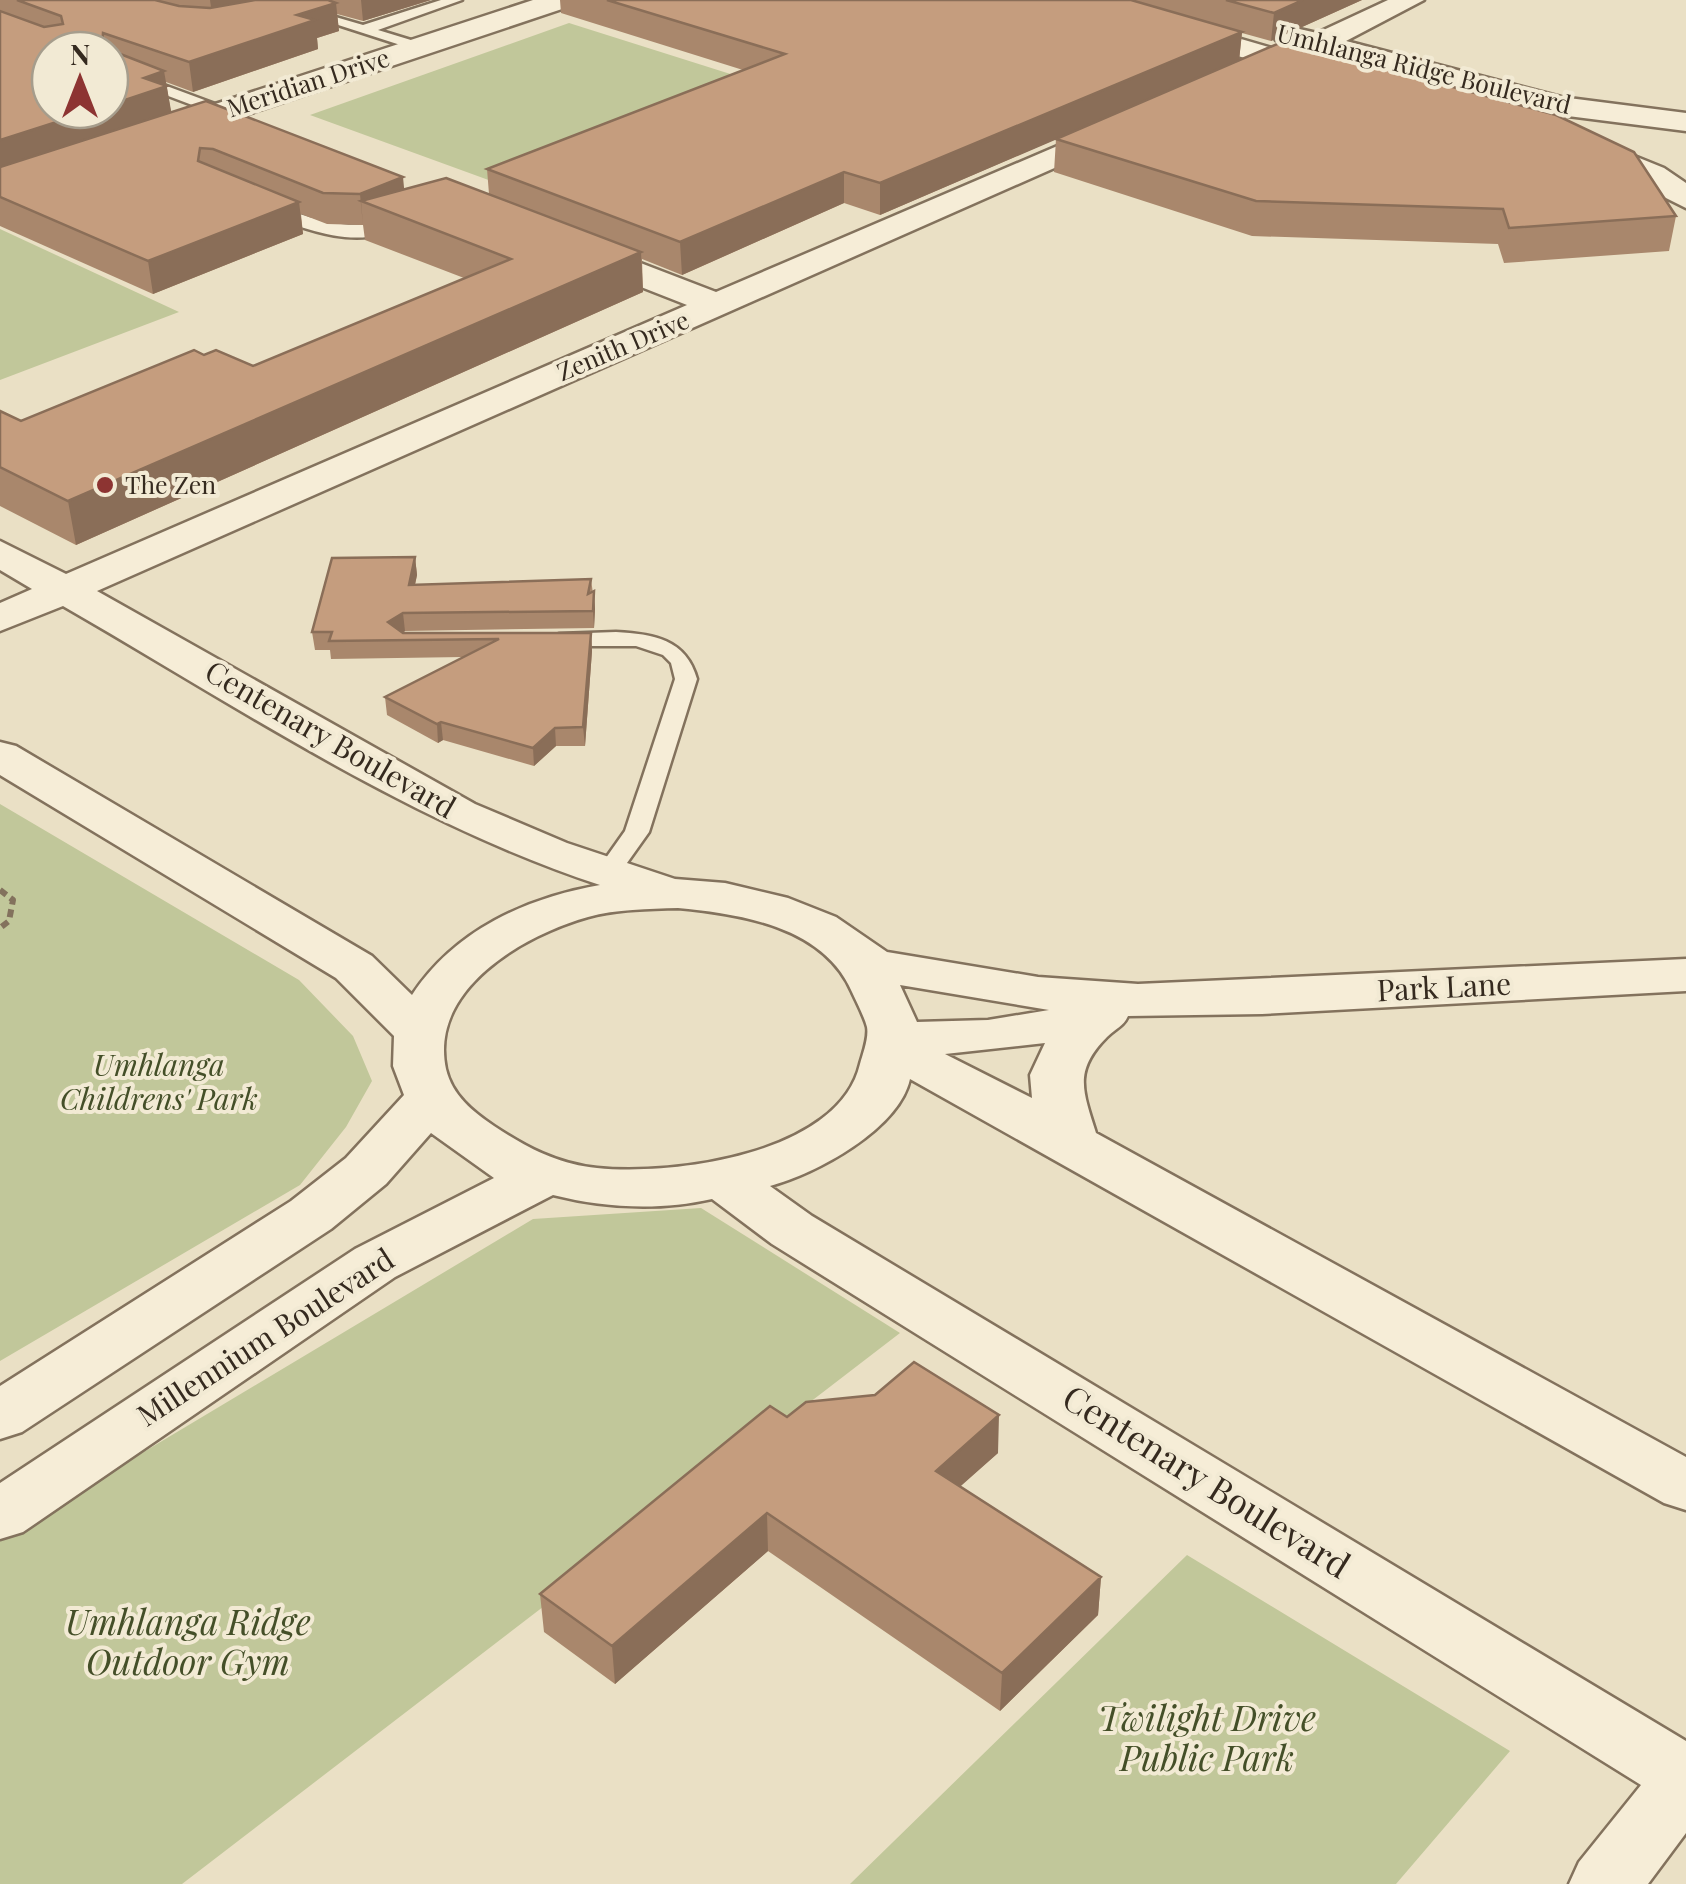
<svg xmlns="http://www.w3.org/2000/svg" width="1686" height="1884" viewBox="0 0 1686 1884" font-family="'Playfair Display',serif">
<style>
.green{fill:#c1c79a}
.lines{fill:none;stroke-linecap:round;stroke-linejoin:round}
.service-casing{stroke:#83725d;stroke-width:5}
.minor-casing{stroke:#83725d;stroke-width:5}
.path{stroke:#83725d;stroke-width:6;stroke-dasharray:8 5;stroke-linecap:butt}
.service{fill:#f6edd7;fill-rule:evenodd}
.minor{fill:#f6edd7;fill-rule:evenodd}
.wall{fill:#a9876c}
.shaded-wall{fill:#8a6e58}
.building{fill:#c59d7e;stroke:#8a6e58;stroke-width:2.5}
.poi-dot{fill:#8d3432;stroke:#f2ead4;stroke-width:4}
.labels{text-anchor:middle;stroke-width:8;stroke-linejoin:round;paint-order:stroke}
.far-street-label{font-size:25px;fill:#352a1f;stroke:#f2ead4}
.far-poi-label{font-size:25px;fill:#352a1f;stroke:#f2ead4;text-anchor:start}
.street-label{font-size:30px;fill:#352a1f;stroke:#f2ead4}
.park-label{font-size:30px;font-style:italic;fill:#444f28;stroke:#f2ead4}
.near-street-label{font-size:35px;fill:#352a1f;stroke:#f2ead4}
.near-park-label{font-size:35px;font-style:italic;fill:#444f28;stroke:#f2ead4}
</style>
<rect width="100%" height="100%" fill="#eae0c5"/>
<path class="green" d="M569,23l193,61 -257,102 -195,-71z
M0,229l179,83 -179,68z
M0,804l299,176 54,56 19,45 -26,46 -46,58 -300,176z
M701,1208l199,125 -718,551h-182v-346l533,-319z
M1187,1555l323,196 -114,133h-546z"/>
<g class="lines">
<defs>
<path id="service" d="M441,0h21l-84,30 46,14 2,3 -7,4 -118,-38 7,-4 55,16z
M110,65l116,43 3,3 -13,3 -106,-40z
M270,205c50,14 70,28 124,14l8,5c-39,29 -98,5 -138,-11v-6z
M616,632c37,2 70,7 81,47l-48,153 -32,45 -9,2 -12,-7 29,-41 50,-152 -4,-16 -8,-8 -27,-9h-77l-11,-6 11,-6z"/>
<path id="minor" d="M533,0h42l-4,6 -395,132h-22l-4,-7 4,-7z
M1063,0h44l223,65 5,6 -15,9 -10,-3 -243,-71z
M1388,0h36l-78,41 215,56 125,16v18l-126,-16 -284,-75 -4,-6 14,-8 31,7z
M1118,120l15,9 -4,6 -1032,456 378,213 92,39 108,36 50,4 63,15 48,19 51,35 151,25 100,7 548,-25v32l-424,23 -134,2c-5,11 -12,12 -21,21 -34,34 -24,54 -11,96l590,324v53l-22,-7 -754,-424c-11,50 -94,95 -140,107l42,30 874,525v92l-38,51h-79l10,-22 62,-77 -869,-541 -60,-45c-53,12 -107,9 -159,-4l-158,82 -372,255 -23,7v-56l355,-234 139,-71 -63,-45 -45,51 -55,45 -309,203 -22,7v-53l291,-185 55,-43 58,-63 -11,-29 1,-30 -58,-58 -336,-203v-33l16,4 356,210 40,39c43,-65 114,-97 188,-110 -192,-63 -363,-179 -537,-279l-63,25v-28l32,-14 -32,-19v-29l66,33 621,-269 -120,-47 -5,-7 5,-7h24l125,48zM678,908c64,6 146,19 174,84 5,11 12,24 15,35 2,11 -4,26 -7,37 -21,90 -186,112 -263,104 -40,-4 -71,-21 -103,-42 -21,-14 -42,-31 -48,-57 -17,-80 78,-134 142,-152 29,-8 60,-8 90,-9zM900,985l149,25 -61,10 -71,2zM1045,1043l-15,32 2,23 -87,-44z
M1585,136l79,32 22,15v25l-112,-56 -4,-7 4,-7z"/>
</defs>
<use href="#service" class="service-casing"/>
<use href="#minor" class="minor-casing"/>
<path class="path" d="M0,890l13,10 -4,21 -9,7"/>
<use href="#service" class="service"/>
<use href="#minor" class="minor"/>
</g>
<path class="wall" d="M0,0h431l-68,21 -26,-7 2,17 -22,7 1,11 -125,43 -27,-10 5,31 233,76 85,5 -2,-25 256,-99 -182,-57 -1,-13h802l-91,41 -29,-8 -3,27 437,156 -7,35 -165,12 -6,-19 -246,-8 -198,-64 2,-33 -176,76 -36,-12 -162,72 -40,-16 1,33 -567,253 -76,-39v-95l21,10 183,-66 49,11 211,-88 -99,-38 -2,-15 -36,-1 -26,-10 2,20 -150,60 -153,-68z
M415,557l2,18 -2,10 176,-6 4,30 -1,19 -189,3 -2,2h188l1,18 -7,95h-29l-22,20 -91,-26 -5,3 -51,-28 -2,-18 78,-40 -132,2 -1,-9h-15l-3,-18z
M787,1417l211,36 -38,33 141,91 -3,38 -98,96 -232,-160 -153,133 -71,-52 -4,-38z"/>
<path class="shaded-wall" d="M210,0h93l-90,21z
M361,0h70l-68,21z
M1303,0h59l-91,41 3,-28z
M336,3l3,28 -22,7 1,11 -125,43 -4,-30 108,-47z
M1242,32l-3,29 -359,154v-32z
M164,71l8,45 -172,57v-33l94,-30h16v-5l34,-27z
M844,172v31l-162,72 -2,-33z
M403,177l3,31 -45,-7 2,24 -3,-31z
M299,202l4,32 -150,60 -5,-33z
M641,252l2,40 -567,253 -8,-44z
M415,557l2,18 -6,27 -2,-17z
M594,591l1,18 -1,19 -1,-17z
M403,613l2,18 -15,9 -2,-18z
M591,633l1,18 -7,95 -2,-19z
M441,722l2,18 -5,3 -1,-19z
M555,728l1,18 -22,20 -1,-18z
M999,1415l-1,38 -63,56 1,-38z
M767,1513l1,38 -153,133 -3,-38z
M1101,1577l-3,38 -98,96 2,-38z"/>
<path class="building" d="M17,0h138l24,6 31,2 45,-8h73l8,3 -39,12 18,5 -126,42 -86,-29 -1,14 8,3h-60v60h44l-94,30v-129l44,16 19,-3 -2,-8z
M607,0h524l111,32 -362,151 -36,-11 -164,70 -193,-73 298,-115z
M1226,0h77l-29,13z
M1284,41l272,74 78,37 42,64 -167,12 -6,-19 -247,-8 -200,-62z
M110,50l54,21 -20,7 23,8 -57,19z
M206,101l197,76 -43,17 -37,-1 -110,-44 -13,-1 -2,13 101,41 -151,59 -148,-64v-30z
M446,178l195,74 -573,249 -68,-34v-56l21,10 173,-71 10,5 12,-5 37,16 258,-107 -150,-58z
M415,557l-6,28 182,-6 -3,15 6,-3 -1,20 -190,2 -15,9 15,11h188l-8,94 -28,1 -22,20 -92,-26 -4,2 -52,-27 114,-58 -170,2 3,-9h-20l20,-74z
M914,1362l85,53 -63,56 165,106 -99,96 -235,-160 -155,133 -72,-52 230,-188 17,11 19,-15 69,-7z"/>
<circle class="poi-dot" cx="105" cy="485" r="10"/>
<g class="labels">
<g class="far-street-label">
<text transform="translate(1424 69) rotate(14)" y="9">Umhlanga Ridge Boulevard</text>
<text transform="translate(308 83) rotate(-18)" y="9">Meridian Drive</text>
<text transform="translate(623 346) rotate(-23)" y="9">Zenith Drive</text>
</g>
<g class="far-poi-label">
<text x="125" y="494">The Zen</text>
</g>
<g class="street-label">
<text transform="translate(330 740) rotate(30)" y="10">Centenary Boulevard</text>
<text transform="translate(1444 988) rotate(-3)" y="10">Park Lane</text>
<text transform="translate(266 1338) rotate(-33)" y="10">Millennium Boulevard</text>
</g>
<g class="park-label">
<text x="159" y="1076">Umhlanga<tspan x="159" dy="34">Childrens' Park</tspan></text>
</g>
<g class="near-street-label">
<text transform="translate(1206 1482) rotate(32)" y="12">Centenary Boulevard</text>
</g>
<g class="near-park-label">
<text x="188" y="1635">Umhlanga Ridge<tspan x="188" dy="40">Outdoor Gym</tspan></text>
<text x="1207" y="1731">Twilight Drive<tspan x="1207" dy="40">Public Park</tspan></text>
</g>
</g>
<g transform="translate(80 80)"><circle r="48" fill="#f2ead4" stroke="#a69d8c" stroke-width="2.5"/>
<path d="M0-8L18 38L0 25L-18 38Z" fill="#8d3432"/>
<text y="-15" font-size="28" font-weight="bold" text-anchor="middle" fill="#352a1f">N</text>
</g>
</svg>
